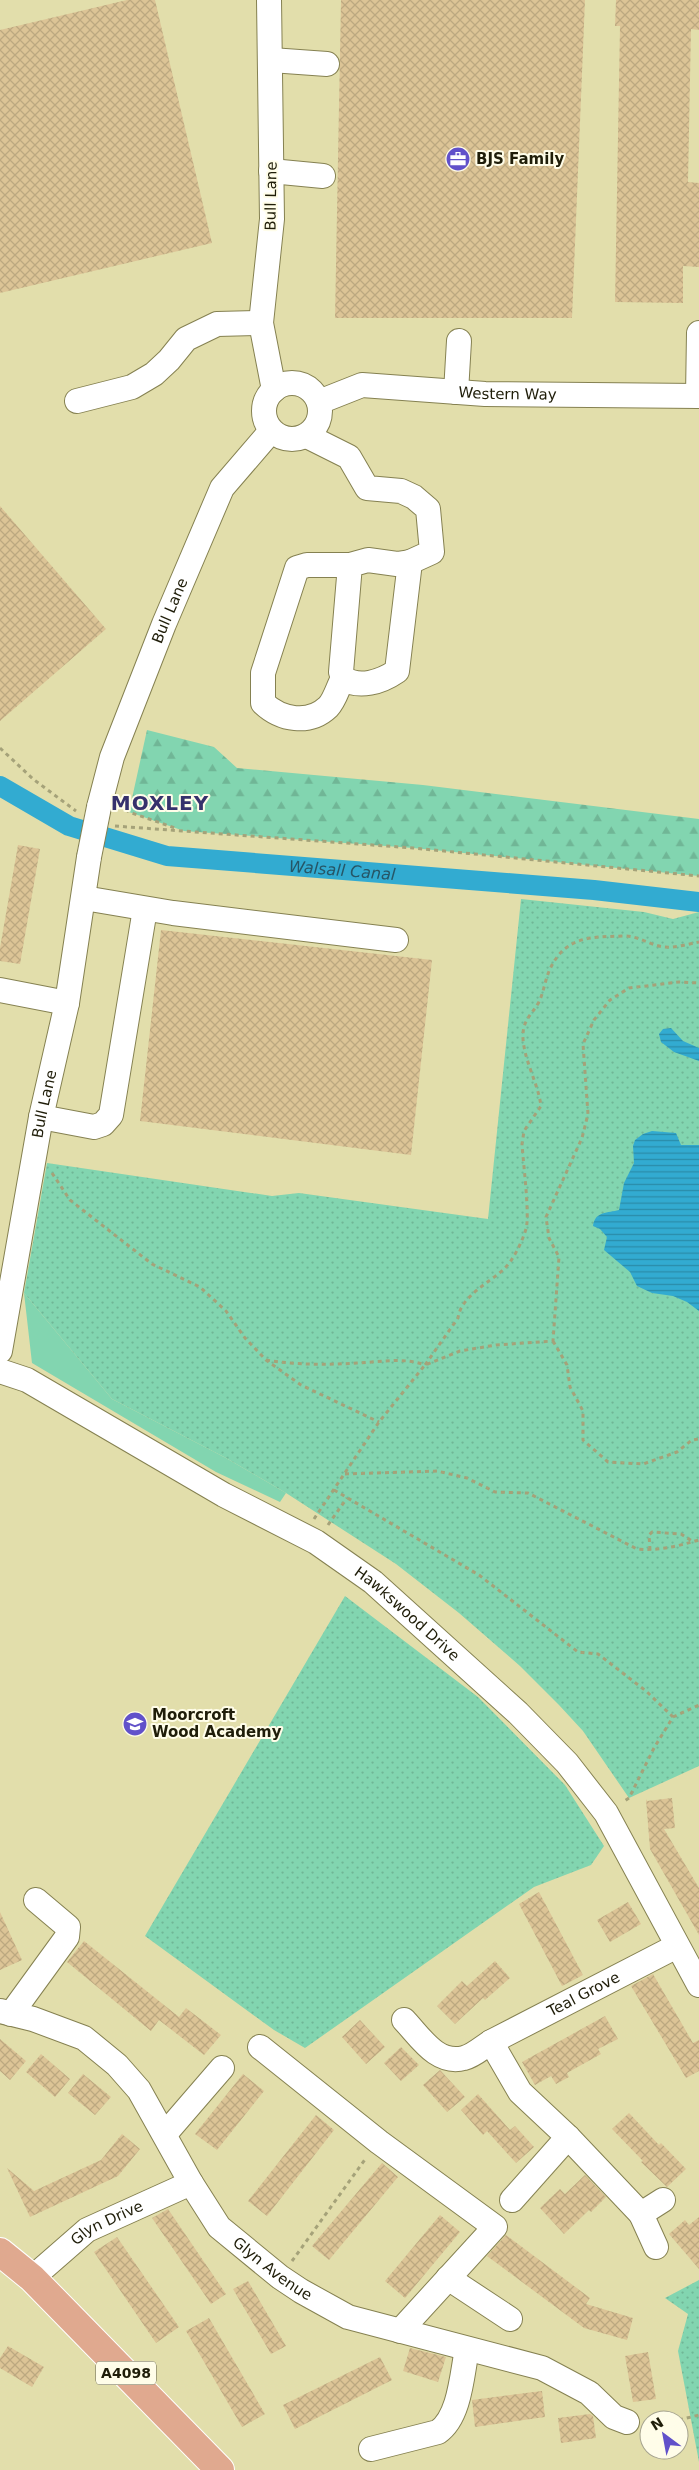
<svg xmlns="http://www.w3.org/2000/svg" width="699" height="2470" viewBox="0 0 699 2470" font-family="'DejaVu Sans',sans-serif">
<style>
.grass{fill:#82d5b0}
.forest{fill:url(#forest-firs)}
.park{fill:url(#park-dots)}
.water{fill:url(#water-rules)}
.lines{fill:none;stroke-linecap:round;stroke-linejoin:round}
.canal{stroke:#32abd1;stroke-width:20}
.building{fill:url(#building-cross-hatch)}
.minor-casing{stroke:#858151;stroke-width:26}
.major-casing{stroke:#fff;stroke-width:30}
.path{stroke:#a5a279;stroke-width:3;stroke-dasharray:4 4;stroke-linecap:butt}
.minor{stroke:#fff;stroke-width:24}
.major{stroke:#e0a98f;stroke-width:28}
.minor-bridge-casing{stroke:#858151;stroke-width:26;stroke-linecap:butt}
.minor-bridge{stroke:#fff;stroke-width:24}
.labels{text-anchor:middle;stroke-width:4;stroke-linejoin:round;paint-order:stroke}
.shield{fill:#fffde9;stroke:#62604c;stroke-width:1}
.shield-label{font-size:14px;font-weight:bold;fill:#1f1d09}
.poi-label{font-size:15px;font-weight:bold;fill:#1f1d09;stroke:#fffde9;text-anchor:start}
.street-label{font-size:15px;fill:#1f1d09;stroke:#fffde9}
.water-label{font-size:16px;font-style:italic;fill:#265667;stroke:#fffde9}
.district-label{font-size:20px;font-weight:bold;letter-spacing:1px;fill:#36316c;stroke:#fffde9}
</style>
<defs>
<pattern id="forest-firs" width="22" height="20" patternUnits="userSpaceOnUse" patternTransform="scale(1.25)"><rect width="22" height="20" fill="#82d5b0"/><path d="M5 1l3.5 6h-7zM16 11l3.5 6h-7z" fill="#70b696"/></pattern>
<pattern id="park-dots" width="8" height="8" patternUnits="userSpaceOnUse" patternTransform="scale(1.25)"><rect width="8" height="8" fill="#82d5b0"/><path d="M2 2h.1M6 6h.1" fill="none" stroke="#70b696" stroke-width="1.8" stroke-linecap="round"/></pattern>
<pattern id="water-rules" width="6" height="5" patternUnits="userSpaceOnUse" patternTransform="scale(1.25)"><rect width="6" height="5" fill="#32abd1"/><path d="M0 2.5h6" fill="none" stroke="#2a8ba8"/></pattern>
<pattern id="building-cross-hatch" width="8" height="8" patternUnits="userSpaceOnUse" patternTransform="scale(1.25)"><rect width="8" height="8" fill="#dcc496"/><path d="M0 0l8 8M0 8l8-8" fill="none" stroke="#bca880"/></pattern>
</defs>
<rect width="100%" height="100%" fill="#e2deab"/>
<path class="grass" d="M24,1293l88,106 114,59 60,35 -6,9 -64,-30 -184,-109z"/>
<path class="forest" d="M147,730l67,17 23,21 186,17 276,34v57l-286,-28 -229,-17 -55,-19z"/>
<path class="park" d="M521,899l123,13 29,7 26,-7v854l-70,32 -46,-67 -24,-26 -39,-39 -61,-53 -63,-49 -110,-71 -60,-35 -114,-59 -88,-106 23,-130 225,33 27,-3 189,26z
M345,1596l133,101 87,88 39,61 -13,19 -57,22 -229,161 -31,-18 -129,-94z
M699,2280v182l-21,-111 10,-37 -23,-16z"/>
<path class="water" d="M671,1028l12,13 16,7v13l-25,-9 -13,-10 -2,-8 4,-5z
M652,1131l24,2 5,12h18v166l-12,-9 -14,-6 -21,-3 -15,-7 -7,-14 -26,-22 3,-13 -7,-8 -7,-3c2,-15 15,-13 26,-16l5,-27 10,-20 -1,-17 2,-6 8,-6z"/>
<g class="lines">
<path class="canal" id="s1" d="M0,786l69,40 98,30 427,34 105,12"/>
</g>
<path class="building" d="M127,0h28l57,243 -212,50v-263z
M341,0h244l-13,318h-237z
M616,0h83v30l-8,-1 -3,153 11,1v84l-16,-1v37l-68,-1 5,-276h-5z
M0,506l106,123 -106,92z
M18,845l22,4 -20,115 -20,-3v-13z
M161,930l271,30 -21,195 -271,-34z
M672,1798l3,30 -11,1 35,59v47l-49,-86 -4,-50 1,2z
M539,1892l44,83 -21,11 -43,-82z
M628,1902l13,22 -31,18 -13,-22z
M0,1912l22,48 -22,10z
M84,1941l95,76 7,-9 35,27 -17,20 -45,-35 -8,11 -84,-69z
M495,1961l15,17 -25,22 -2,-2 -28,26 -18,-18 25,-25 5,5z
M653,1974l40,69 6,-3v31l-13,7 -55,-92z
M605,2016l13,23 -20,10 3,5 -34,19 2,4 -13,7 -5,-8 -16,9 -13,-23z
M360,2020l25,27 -19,17 -24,-27z
M0,2039l26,22 -16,19 -10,-9z
M401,2047l18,18 -18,16 -17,-18z
M41,2054l29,25 -15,18 -29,-25z
M440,2070l25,27 -18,15 -24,-27z
M83,2074l28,23 -16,18 -27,-22z
M243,2074l21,17 -47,59 -22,-16z
M478,2094l32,36 5,-4 19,21 -18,16 -29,-32 -4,4 -22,-25z
M629,2113l30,32 2,-2 25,26 -19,18 -26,-25 2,-1 -31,-32z
M316,2115l18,15 -67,86 -19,-15z
M122,2134l18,15 -22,27 -88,41 -23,-49 27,23 67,-31z
M382,2163l16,14 -69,83 -17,-14z
M585,2175l21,22 -15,15 -2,-2 -25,24 -24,-26 20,-19 5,5z
M168,2209l58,85 -15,10 -59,-86z
M440,2215l20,17 -55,66 -20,-17z
M699,2217v52l-30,-35 16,-14 4,5z
M506,2235l84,63 -4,6 47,14 -6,22 -43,-12 -97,-72z
M117,2237l62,90 -23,16 -62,-91z
M248,2281l38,65 -15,8 -38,-65z
M209,2318l56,96 -23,13 -56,-96z
M8,2346l36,21 -12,20 -32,-19v-10z
M410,2348l36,9 -8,25 -35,-11z
M648,2352l8,47 -23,3 -8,-46z
M380,2357l12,23 -97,49 -12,-24z
M542,2391l3,26 -70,10 -3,-27z
M590,2414l3,2 3,22 -35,5 -3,-25z"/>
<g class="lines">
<defs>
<g id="minor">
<path d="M269,0l3,219 -11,104 13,67"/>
<path d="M271,60l56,4"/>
<path d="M271,171l52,5"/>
<circle cx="292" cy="411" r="28"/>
<path d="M456,392l3,-51"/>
<path d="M698,396l1,-63"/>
<path d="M77,401l55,-14 22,-13 15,-14 17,-21 31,-15 44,-1"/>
<path id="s2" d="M319,402l43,-17 123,9 214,2"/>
<path d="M307,436l42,21 18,31 34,3 13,6 14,12 4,43 -22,10 -13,109c-16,11 -38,18 -54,7"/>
<path d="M350,565l-9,107 2,6c-5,9 -8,22 -15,29 -19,18 -47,13 -65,-4v-30l34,-105 10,-3h43l18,-5 29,4 13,-2"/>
<path id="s3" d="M99,807l13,-50 52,-133 58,-136 49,-57"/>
<path d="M84,898l89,15 223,27"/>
<path d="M0,990l67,13"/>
<path d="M41,1117l53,10 9,-3 8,-9 34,-206"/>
<path id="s4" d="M0,1351l41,-234 26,-114 22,-146"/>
<path id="s5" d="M0,1371l27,9 197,115 92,47 57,40 145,131 49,50 39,50 93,172"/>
<path id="s6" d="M0,2011l33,8 51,19 33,27 22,25 52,93 28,44 61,50 21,14 47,26 194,51 47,25 25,24 13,5"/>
<path d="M11,2014l56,-77 1,-10 -32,-27"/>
<path id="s7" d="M404,2020c17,18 33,45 60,38 9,-2 19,-11 27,-16l186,-96"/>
<path d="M491,2042l29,50 48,45 73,77 22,-14"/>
<path d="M260,2047l119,95 116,85 -95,104"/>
<path d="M165,2134l57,-66"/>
<path d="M512,2200l56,-63"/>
<path d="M641,2214l15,33"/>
<path id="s8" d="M32,2278l55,-48 104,-47"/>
<path d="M448,2278l62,41"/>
<path d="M371,2449l67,-17c22,-15 24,-58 29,-83"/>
</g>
<path id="major" d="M0,2252l32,26 188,192"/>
</defs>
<use href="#minor" class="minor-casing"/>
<use href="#major" class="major-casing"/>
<path class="path" d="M0,748l33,31 43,32
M119,805l10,7 49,17
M115,826l298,22 286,28
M52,1173l18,27 14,11 68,53 48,23 26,24 19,27 21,22 35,25 78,37
M553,1341l14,24 3,22 13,24v29l25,22 35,2 34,-12 15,-12 7,-1
M266,1360c30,5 60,5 91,3 23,-1 47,-6 68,2l33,-47c3,-22 31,-35 46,-49 10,-10 18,-27 22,-40 4,-13 -3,-68 -4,-85l2,-13 17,-25c-3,-23 -16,-43 -18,-67 -1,-19 8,-23 16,-37 5,-11 6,-22 11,-33 16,-34 42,-32 75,-33 14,0 26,10 40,11 11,1 23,-3 34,-5
M345,1474l92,-3 30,7 28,14 33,1 109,56c22,2 41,-3 62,-9
M334,1490l145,85 99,77 20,2 48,37 27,26 -19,31 -25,50 -6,4
M314,1519l65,-97 46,-57 35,-14 36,-6 57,-4 6,-84 -10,-19 -3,-21 36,-79 6,-24 -5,-70 11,-24 16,-20 19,-12 50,-6 20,1
M328,1525l19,-27
M650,1550l-1,-15 3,-3 29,2 11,7
M673,1717l26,-12
M292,2261l74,-103
M679,2420l20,-5"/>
<use href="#minor" class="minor"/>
<use href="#major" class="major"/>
<defs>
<path id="minor-bridge" d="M89,857l10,-50"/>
</defs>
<use href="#minor-bridge" class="minor-bridge-casing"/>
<use href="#minor-bridge" class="minor-bridge"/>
</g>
<defs>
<symbol id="office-disc" viewBox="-11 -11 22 22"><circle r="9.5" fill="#6151ca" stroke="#fffde9"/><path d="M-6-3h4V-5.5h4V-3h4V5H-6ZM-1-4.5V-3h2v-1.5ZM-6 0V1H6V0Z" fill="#fff"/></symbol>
<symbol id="school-disc" viewBox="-11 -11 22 22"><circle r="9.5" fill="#6151ca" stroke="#fffde9"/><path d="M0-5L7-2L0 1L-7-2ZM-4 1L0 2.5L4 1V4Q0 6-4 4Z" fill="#fff"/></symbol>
</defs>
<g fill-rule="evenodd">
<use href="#office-disc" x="444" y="145" width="28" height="28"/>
<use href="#school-disc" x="121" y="1710" width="28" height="28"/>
</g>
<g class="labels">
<rect class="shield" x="96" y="2361.5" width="60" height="23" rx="4"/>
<g class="shield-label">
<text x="126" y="2378">A4098</text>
</g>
<g class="poi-label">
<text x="476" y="164">BJS Family</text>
<text x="152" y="1720">Moorcroft<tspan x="152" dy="17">Wood Academy</tspan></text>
</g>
<g class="street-label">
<text transform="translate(271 196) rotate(-89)" y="5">Bull Lane</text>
<text dy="5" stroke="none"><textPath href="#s2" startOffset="192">Western Way</textPath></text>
<text dy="5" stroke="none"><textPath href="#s3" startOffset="209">Bull Lane</textPath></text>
<text dy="5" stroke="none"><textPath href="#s4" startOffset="251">Bull Lane</textPath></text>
<text dy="5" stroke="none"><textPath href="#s5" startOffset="476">Hawkswood Drive</textPath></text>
<text dy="5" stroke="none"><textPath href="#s7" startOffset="211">Teal Grove</textPath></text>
<text dy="5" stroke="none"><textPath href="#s8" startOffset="94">Glyn Drive</textPath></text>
<text dy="5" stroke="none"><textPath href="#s6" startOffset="391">Glyn Avenue</textPath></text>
</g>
<g class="water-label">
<text dy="6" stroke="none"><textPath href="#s1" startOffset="358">Walsall Canal</textPath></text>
</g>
<g class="district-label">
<text x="160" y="810">MOXLEY</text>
</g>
</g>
<g transform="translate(664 2435) rotate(328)"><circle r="24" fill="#fffde9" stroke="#a5a38f"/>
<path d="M0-4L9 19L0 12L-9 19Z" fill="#6151ca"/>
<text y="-8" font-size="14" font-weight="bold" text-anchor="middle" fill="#1f1d09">N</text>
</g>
</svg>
